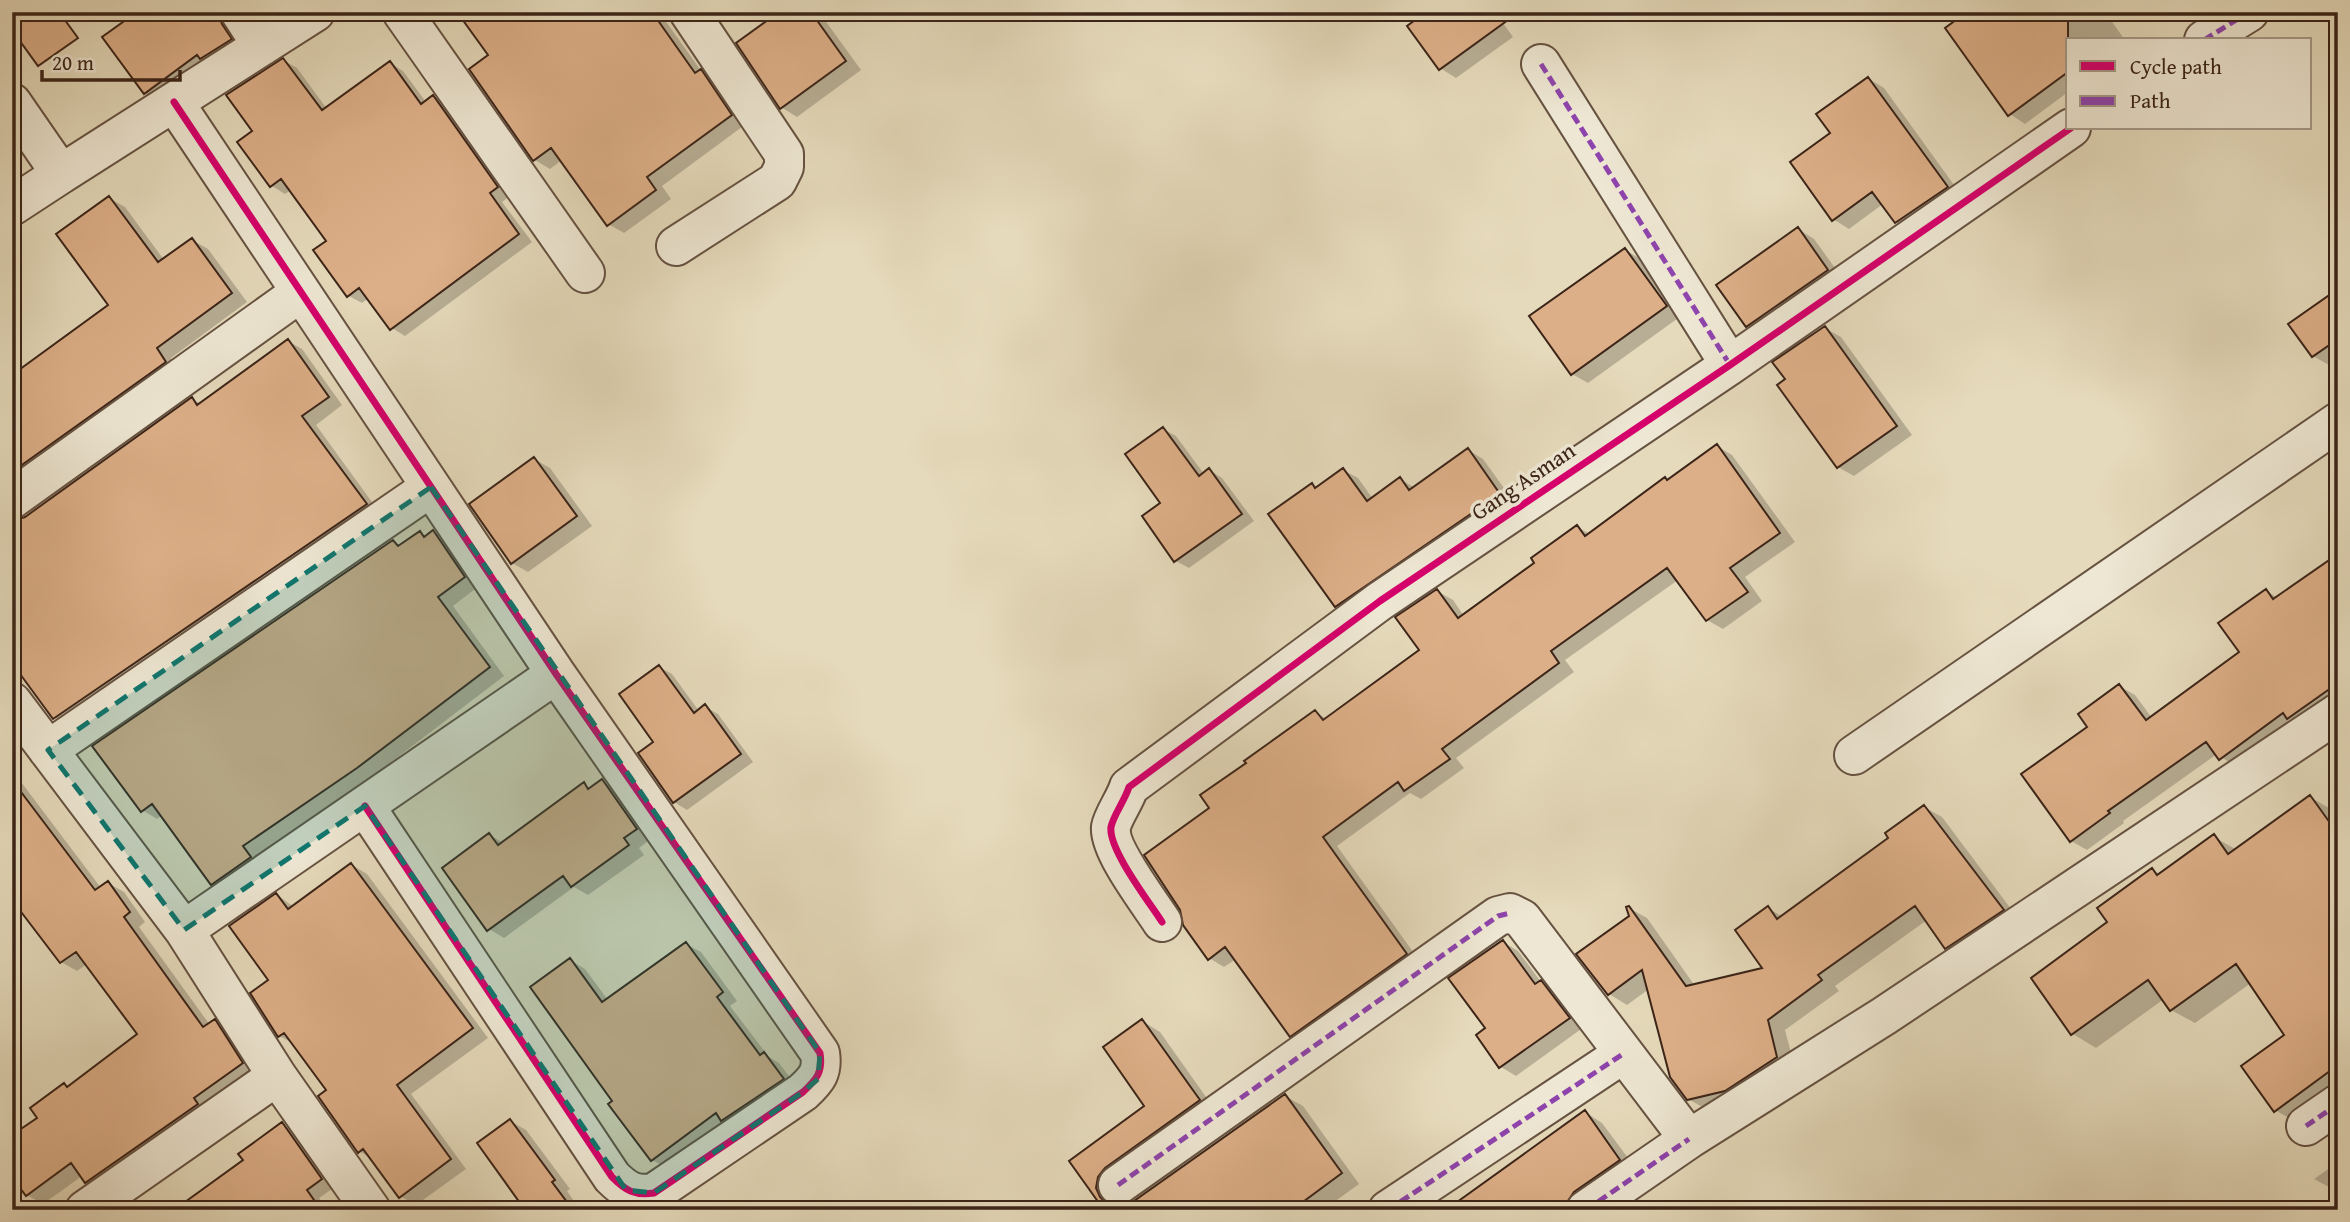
<svg xmlns="http://www.w3.org/2000/svg" width="2350" height="1222" viewBox="0 0 2350 1222" font-family="'Gentium Book Plus',serif">
<style>
.shadow{fill:#0003}
.building{fill:#ddaf88;stroke:#3b2418;stroke-width:2}
.lines{fill:none;stroke-linecap:round;stroke-linejoin:round}
.minor-casing{stroke:#665241;stroke-width:42}
.minor{stroke:#eee7d3;stroke-width:38}
.quiet{stroke:#8e44ad;stroke-width:5;stroke-dasharray:10 5;stroke-linecap:butt}
.cycleway-casing{stroke:#eee7d3;stroke-width:11}
.cycleway{stroke:#d6006c;stroke-width:7}
.marked{fill:#0f766e;fill-opacity:0.2;stroke:#0f766e;stroke-width:5;stroke-dasharray:14 9;stroke-linejoin:round}
.labels{text-anchor:middle;stroke-width:7;stroke-linejoin:round;paint-order:stroke}
.street-label{font-size:23px;fill:#3b2418;stroke:#eee7d3}
</style>
<rect width="100%" height="100%" fill="#e5dabb"/>
<filter id="stains"><feTurbulence type="fractalNoise" baseFrequency=".00286" numOctaves="4"/><feColorMatrix values="0 0 0 0 .2 0 0 0 0 .09 0 0 0 0 .02 0 0 0 .5 -.17"/></filter>
<radialGradient id="worn" r=".72"><stop offset=".6" stop-color="#630" stop-opacity="0"/><stop offset="1" stop-color="#630" stop-opacity=".3"/></radialGradient>
<path class="shadow" d="M140,12h96l10,37 -85,53 -16,-9z
M460,12h199l43,60 14,8 30,44 -84,62 9,13 -47,34 -16,-9 -46,-64 -12,9 -15,-9 -64,-90 20,-15z
M782,12h37l42,58 -64,47 -16,-10z
M1495,12l18,25 -57,41 -16,-10z
M1970,12h135l20,28h-57v52l-43,32 -15,-10z
M283,60l14,8 30,41 63,-46 13,8 23,31 8,-5 13,8 64,90 -9,7 30,40 -127,94 -13,-8 -23,-30 -7,5 -13,-7 -21,-55 -37,-51 -6,4 -13,-8 -33,-44 15,-11z
M1869,79l15,9 78,108 -50,35 -15,-9 -14,-18 -34,25 -16,-10 -1,-86z
M12,164l13,18 -13,10z
M109,198l16,9 39,53 28,-20 16,9 39,53 -76,56 10,13 -169,122v-128l6,8 92,-68z
M1798,229l16,10 29,40 -80,56 -15,-9z
M1625,250l16,9 40,57 -93,67 -16,-9 -41,-57z
M2338,291v68l-9,6 -16,-9z
M1825,328l16,9 71,98 -58,41 -16,-9 -51,-87z
M288,341l14,8 40,56 -26,20 64,88 -311,213 -15,-9 -28,-199 166,-119 9,5z
M1163,429l13,7 28,38 5,-4 13,8 32,43 -65,47 -13,-7 -32,-44 18,-13z
M1717,446l15,9 63,87 -50,35 17,24 -39,28 -16,-9 -29,-40 -113,80 9,12 -118,86 8,10 -43,31 -11,-6 -73,53 84,117 -115,81 -15,-9 -55,-76 -12,8 -15,-9 3,-150 103,-96 12,7 94,-69 16,-59 16,9 11,16 73,-52 40,-37 13,7z
M1468,450l15,9 31,43 -163,112 -15,-8 -24,-121 6,3 25,-18 15,8 15,21 27,-20 15,9z
M534,459l16,9 42,58 -64,46 -16,-9z
M434,532l15,9 30,45 -26,20 51,70 -131,100 -116,79 8,12 -37,25 -16,-9 -49,-68 -6,4 -15,-9 251,-268 8,4 19,-13 7,4z
M2338,556v147l-102,64 -19,-13 -94,67 1,2 -37,27 -16,-9 19,-114 29,-41 16,9 17,23 90,-65 24,-62 12,7z
M659,667l13,7 27,37 6,-4 13,7 35,48 -66,48 -13,-8 -19,-59z
M12,770l89,118 7,-5 16,9 21,30 -6,5 71,98 5,-4 15,9 27,42 -155,119 -16,-9 -4,-6 -39,28 -16,-9 13,-77 28,-30 72,-54 -53,-70 -10,7 -16,-9 -49,-65z
M602,781l16,9 34,48 -13,10 5,7 -56,40 -14,-8 -70,51 -15,-9 1,-94 13,8 81,-58 7,4z
M2310,797l24,14 4,6v279l-39,28 -24,-14 11,-74 -35,-53 -56,40 -24,-13 -7,-11 -68,49 -23,-14 -40,-56 76,-55 43,-53 9,5 53,-38 23,13z
M1924,807l18,10 78,104 -55,37 -18,-11 -20,-27 -92,66 4,5 -54,39 10,38 -89,41 -18,-10 -39,-110 -22,16 -18,-11 22,-77 -2,-9 18,10 48,68 70,-17 3,-61 15,9 108,-79z
M352,865l15,9 121,164 -77,56 55,75 -50,36 -16,-9 -26,-36 -15,-9 -31,-61 -33,-46 -16,-8 -8,-55 6,-86 17,12z
M1503,942l15,9 23,31 16,9 27,36 -68,49 -15,-9 -13,-38z
M686,944l15,8 36,49 -7,5 39,51 10,6 19,25 -131,80 -15,-8 -37,-59 -45,-141 15,9 23,31z
M1142,1021l18,11 56,79 -102,88 3,9 14,-4 154,-108 18,10 56,78 -36,26h-224l5,-4 -33,-45 76,-54z
M1585,1112l17,11 35,47 -53,40h-135z
M510,1121l16,9 44,59 -3,2 13,19h-53z
M282,1124l14,8 39,55 -16,11 9,12h-111z
M2338,1162v30l-24,-13z"/>
<path class="building" d="M12,12h47l19,26 -40,28 -26,-36z
M137,12h81l4,12 10,15 -32,20 -3,-4 -53,39 -42,-57z
M457,12h195l43,61 6,-4 31,46 -85,62 9,13 -49,36 -56,-78 -18,13 -64,-92 19,-14z
M779,12h32l35,49 -66,48 -44,-66z
M1426,12h93l-80,58 -32,-44z
M1967,12h101v60l-60,44 -63,-88z
M283,58l39,52 68,-49 31,43 12,-9 65,92 -8,6 29,41 -129,96 -31,-42 -12,9 -34,-47 13,-9 -45,-62 -11,8 -33,-45 15,-11 -26,-36z
M1868,77l80,110 -53,36 -23,-31 -40,29 -42,-59 40,-29 -14,-19z
M109,196l49,66 34,-24 40,55 -75,55 9,14 -154,110v-97l96,-70 -52,-71z
M1798,227l30,43 -82,57 -30,-42z
M1625,248l42,58 -96,69 -42,-59z
M2338,289v50l-26,18 -24,-33z
M1825,326l72,100 -60,42 -60,-83 8,-6 -13,-17z
M288,339l41,58 -27,19 65,88 -314,215 -41,-56v-142l13,-4 167,-120 5,8z
M1163,427l36,49 10,-8 33,46 -68,48 -32,-46 18,-13 -35,-49z
M1717,444l63,89 -50,35 18,24 -42,29 -39,-53 -116,83 8,12 -117,86 8,10 -46,32 -6,-9 -75,55 84,117 -117,83 -65,-90 -17,13 -25,-35 -3,-15 -36,-55 65,-47 -9,-13 46,-32 -2,-2 71,-51 8,10 96,-70 -24,-33 42,-28 21,29 76,-55 -3,-5 46,-33 8,11 80,-59 2,3z
M1468,448l32,46 -165,113 -67,-93 44,-31 3,5 28,-20 24,33 33,-24 9,13z
M534,457l43,59 -66,48 -42,-60z
M433,530l32,47 -27,20 52,70 -133,101 -114,78 8,11 -40,28 -59,-81 -11,8 -49,-66 301,-206 5,6 22,-15 4,6z
M2338,554v129l-51,36 -4,-6 -64,47 -13,-18 -98,69 2,2 -40,29 -49,-68 66,-47 -9,-13 41,-30 27,36 93,-68 -21,-29 48,-34 7,10z
M659,665l35,48 11,-9 36,50 -68,49 -35,-50 15,-11 -34,-48z
M602,779l35,50 -13,9 5,7 -58,42 -8,-11 -76,55 -45,-63 47,-35 9,12 86,-63 4,7z
M12,780l83,110 13,-9 22,31 -6,5 79,110 12,-8 28,44 -49,35 4,6 -113,79 -14,-20 -45,33 -14,-19v-42l25,-17 -7,-10 34,-25 3,4 70,-53 -61,-82 -16,11 -48,-63z
M2310,795l28,39v231l-64,47 -33,-46 43,-31 -48,-71 -66,47 -22,-31 -77,55 -40,-57 76,-56 -10,-14 55,-40 5,7 57,-41 14,20z
M1924,805l80,105 -59,39 -30,-43 -97,69 4,5 -54,40 9,37 -52,34 -38,9 -17,-23 -28,-107 -34,25 -32,-41 53,-38 -3,-9 3,-1 57,80 76,-18 -27,-38 33,-24 9,13 111,-81 -3,-5z
M351,863l122,165 -76,57 54,74 -52,39 -36,-49 -5,4 -40,-57 8,-6 -42,-57 -6,4 -28,-44 18,-13 -39,-54 47,-33 12,16z
M1503,940l32,44 6,-4 29,38 -71,50 -23,-33 9,-7 -37,-50z
M686,942l37,50 -6,5 43,58 4,-3 20,27 -63,42 -5,-8 -65,48 -43,-57 4,-3 -82,-114 40,-29 32,44z
M1142,1019l58,81 -95,68 -7,9 -2,11 4,9 8,8 11,2 12,-4 154,-109 57,79 -50,37h-188l-35,-49 75,-55 -41,-59z
M1585,1110l35,50 -46,32 -12,18h-116z
M510,1119l45,61 -3,2 21,28h-48l-48,-67z
M282,1122l40,57 -15,11 14,20h-147l69,-50 -5,-6z"/>
<g class="lines">
<defs>
<path id="minor" d="M240,12l22,34
M402,12l183,261
M2204,40l45,-28
M1541,64l189,301
M174,102l382,572 264,379c3,19 -3,26 -17,39l-149,101c-19,3 -28,-2 -42,-16l-247,-371
M12,103l49,71 254,-162
M12,206l49,-32
M676,246l101,-65 7,-14v-13l-95,-142
M12,499l289,-207
M12,702l172,228 93,146 94,134
M48,750l383,-263
M1854,755l484,-333
M1162,922c-12,-19 -54,-73 -51,-95 2,-11 14,-27 18,-40l251,-186 350,-236 341,-237
M184,930l372,-256
M2306,1126l32,-22
M1118,1185l380,-269 12,-3 12,6 167,220
M85,1210l192,-134
M1388,1210l235,-156
M1586,1210l103,-71 195,-123 454,-303"/>
</defs>
<use href="#minor" class="minor-casing"/>
<use href="#minor" class="minor"/>
<path class="quiet" d="M2204,40l45,-28
M1541,64l189,301
M2306,1126l32,-22
M1118,1185l380,-269 12,-3
M1388,1210l235,-156
M1586,1210l103,-71"/>
<defs>
<path id="cycleway" d="M174,102l382,572 264,379c3,19 -3,26 -17,39l-149,101c-19,3 -28,-2 -42,-16l-247,-371
M1162,922c-12,-19 -54,-73 -51,-95 2,-11 14,-27 18,-40l251,-186 350,-236 341,-237"/>
</defs>
<use href="#cycleway" class="cycleway-casing"/>
<use href="#cycleway" class="cycleway"/>
</g>
<path class="marked" d="M431,487l389,566 -2,26 -15,13 -149,101 -28,-3 -261,-384 -181,124 -136,-180z"/>
<g class="labels">
<g class="street-label">
<text transform="translate(1523 481) rotate(-34)" y="8">Gang Asman</text>
</g>
</g>
<rect width="2350" height="1222" fill="none" stroke="#e5dabb" stroke-width="42"/>
<rect x="14" y="14" width="2322" height="1194" fill="none" stroke="#3b2418" stroke-width="3.5"/>
<rect x="21" y="21" width="2308" height="1180" fill="none" stroke="#3b2418" stroke-width="2"/>
<rect x="2066" y="38" width="245" height="91" fill="#eee7d3" stroke="#a69988" stroke-width="2"/>
<rect x="2080" y="61" width="35" height="10" fill="#d6006c" stroke="#a69988" stroke-width="2"/>
<text x="2130" y="74" font-size="21" fill="#3b2418">Cycle path</text>
<rect x="2080" y="96" width="35" height="10" fill="#8e44ad" stroke="#a69988" stroke-width="2"/>
<text x="2130" y="108" font-size="21" fill="#3b2418">Path</text>
<path d="M42 70v10h138v-10" fill="none" stroke="#3b2418" stroke-width="3.5"/>
<text x="52" y="70" font-size="21" fill="#3b2418" stroke="#eee7d3" stroke-width="5" paint-order="stroke">20 m</text>
<rect width="100%" height="100%" filter="url(#stains)"/>
<rect width="100%" height="100%" fill="url(#worn)"/>
</svg>
